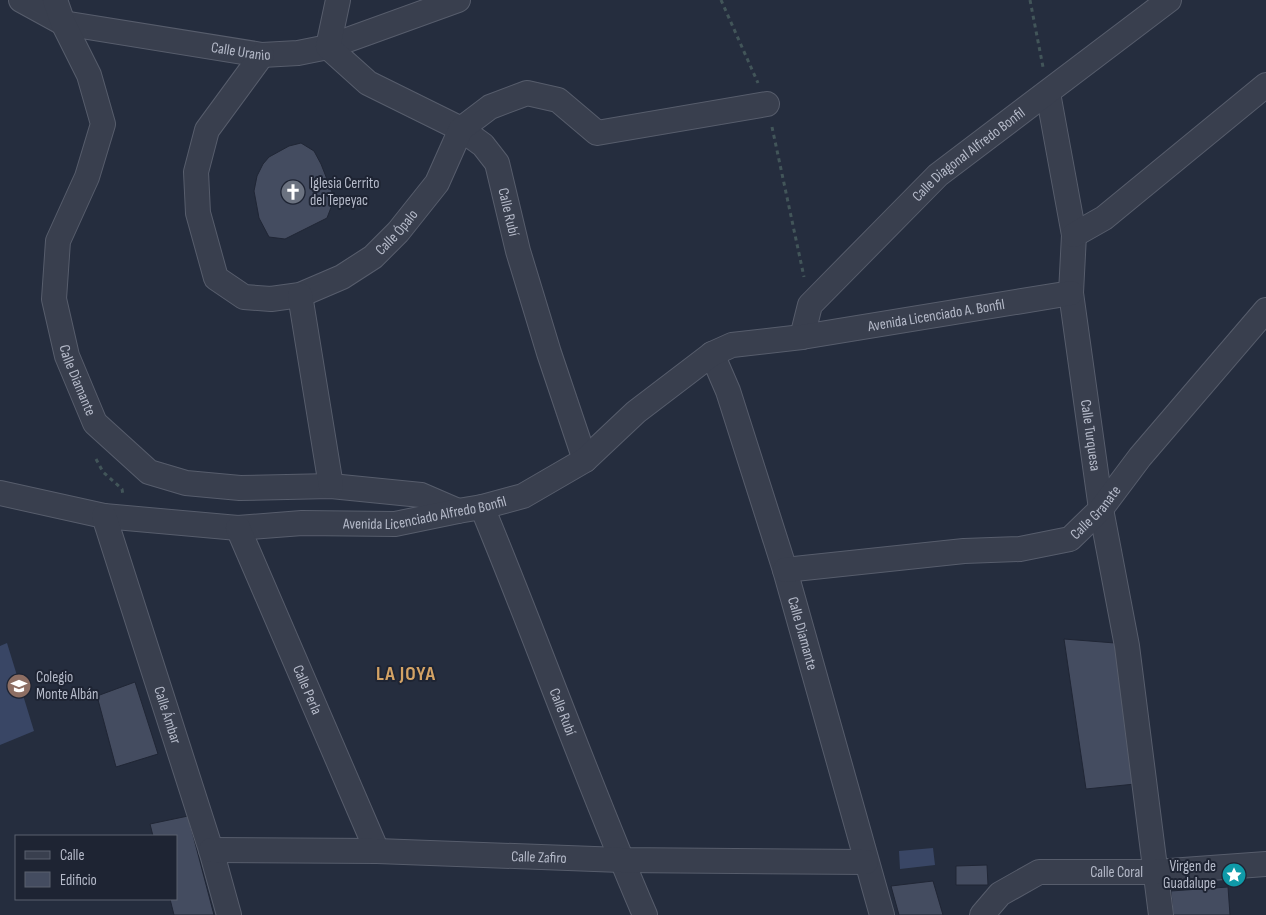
<svg xmlns="http://www.w3.org/2000/svg" width="1266" height="915" viewBox="0 0 1266 915" font-family="'Sofia Sans Condensed',sans-serif">
<style>
.water{fill:#394665}
.building{fill:#444c60;stroke:#202635}
.lines{fill:none;stroke-linecap:round;stroke-linejoin:round}
.minor-casing{stroke:#575d6c;stroke-width:26}
.path{stroke:#425559;stroke-width:3;stroke-dasharray:4 4;stroke-linecap:butt}
.minor{stroke:#393f4e;stroke-width:24}
.labels{text-anchor:middle;stroke-width:4;stroke-linejoin:round;paint-order:stroke}
.street-label{font-size:15px;fill:#b5bac9;stroke:#1e2433}
.poi-label{font-size:15px;fill:#b5bac9;stroke:#1e2433;text-anchor:start}
.district-label{font-size:20px;font-weight:bold;letter-spacing:1px;fill:#d4a365;stroke:#1e2433}
</style>
<rect width="100%" height="100%" fill="#252d3e"/>
<path class="water" d="M7,643l27,88 -34,14v-99z
M933,848l2,17 -35,4 -1,-18z"/>
<path class="building" d="M301,143l13,8 7,13 11,28v13l-5,13 -42,21 -16,-2 -10,-19 -5,-27 3,-15 6,-12 6,-7 20,-11z
M1064,639l51,4 20,141 -49,5z
M135,682l23,72 -42,13 -19,-71z
M188,816l26,99h-40l-4,-16h6v-63h-23l-3,-12z
M987,865l1,20h-32v-19z
M933,881l10,34h-44l-8,-29z
M1228,887l2,28h-57l-2,-24z"/>
<g class="lines">
<defs>
<g id="minor">
<path id="s1" d="M21,0l42,23 199,32 36,-2 30,-6 130,-47"/>
<path id="s2" d="M55,0l8,23 26,52 14,49 -16,53 -29,64 -4,58 13,57 28,67 54,49 37,11 54,5 91,-2 90,9 37,16"/>
<path id="s3" d="M338,0l-10,47 40,36 93,46 22,16 14,18 21,88 31,102 36,107"/>
<path id="s4" d="M262,55l-55,75 -11,42 2,41 18,65 28,19 27,2 29,-4 42,-18 31,-20 25,-25 39,-49 24,-54 29,-22 37,-14 31,7 39,33 170,-29"/>
<path id="s5" d="M1048,93l26,142 -3,58 30,216 26,137 34,269"/>
<path d="M1074,235l30,-17 162,-133"/>
<path d="M300,295l31,191"/>
<path id="s6" d="M802,337l8,-32 128,-130 231,-175"/>
<path id="s7" d="M712,354l16,37 57,179 97,345"/>
<path id="s8" d="M0,493l104,23 134,12 64,-5 93,1 63,-13 24,-4 41,-11 62,-36 51,-48 76,-58 20,-9 70,-8 269,-44"/>
<path id="s9" d="M482,507c56,135 105,274 163,408"/>
<path id="s10" d="M104,516l107,334 18,65"/>
<path id="s11" d="M238,528l139,323"/>
<path id="s12" d="M785,570l179,-19 56,-2 50,-10 31,-30 39,-52 126,-147"/>
<path id="s13" d="M211,850l166,1 244,9 245,2"/>
<path id="s14" d="M982,915l18,-21 39,-22h117l110,-8"/>
</g>
</defs>
<use href="#minor" class="minor-casing"/>
<path class="path" d="M721,0l37,83
M1030,0l13,67
M772,127l32,150
M96,459l7,13 19,17 1,6"/>
<use href="#minor" class="minor"/>
</g>
<defs>
<symbol id="church-disc" viewBox="-11 -11 22 22"><circle r="9.5" fill="#6b7280" stroke="#1e2433"/><path d="M-1.2-6h2.4v3.5h3.3v2.4h-3.3V6h-2.4V-.1h-3.3v-2.4h3.3Z" fill="#fff"/></symbol>
<symbol id="school-disc" viewBox="-11 -11 22 22"><circle r="9.5" fill="#8d6e63" stroke="#1e2433"/><path d="M0-5L7-2L0 1L-7-2ZM-4 1L0 2.5L4 1V4Q0 6-4 4Z" fill="#fff"/></symbol>
<symbol id="sight-disc" viewBox="-11 -11 22 22"><circle r="9.5" fill="#0f9aa8" stroke="#1e2433"/><path d="M0-6L1.8-2.2L6-1.7L2.9 1.2L3.7 5.4L0 3.3L-3.7 5.4L-2.9 1.2L-6-1.7L-1.8-2.2Z" fill="#fff"/></symbol>
</defs>
<g fill-rule="evenodd">
<use href="#church-disc" x="279" y="178" width="28" height="28"/>
<use href="#school-disc" x="5" y="672" width="28" height="28"/>
<use href="#sight-disc" x="1220" y="861" width="28" height="28"/>
</g>
<g class="labels">
<g class="street-label">
<text dy="5" stroke="none"><textPath href="#s1" startOffset="228">Calle Uranio</textPath></text>
<text dy="5" stroke="none"><textPath href="#s6" startOffset="252">Calle Diagonal Alfredo Bonfil</textPath></text>
<text dy="5" stroke="none"><textPath href="#s3" startOffset="306">Calle Rubí</textPath></text>
<text dy="5" stroke="none"><textPath href="#s4" startOffset="452">Calle Ópalo</textPath></text>
<text dy="5" stroke="none"><textPath href="#s8" startOffset="995">Avenida Licenciado A. Bonfil</textPath></text>
<text dy="5" stroke="none"><textPath href="#s2" startOffset="402">Calle Diamante</textPath></text>
<text dy="5" stroke="none"><textPath href="#s5" startOffset="346">Calle Turquesa</textPath></text>
<text dy="5" stroke="none"><textPath href="#s12" startOffset="324">Calle Granate</textPath></text>
<text dy="5" stroke="none"><textPath href="#s8" startOffset="429">Avenida Licenciado Alfredo Bonfil</textPath></text>
<text dy="5" stroke="none"><textPath href="#s7" startOffset="294">Calle Diamante</textPath></text>
<text dy="5" stroke="none"><textPath href="#s11" startOffset="176">Calle Perla</textPath></text>
<text dy="5" stroke="none"><textPath href="#s9" startOffset="220">Calle Rubí</textPath></text>
<text dy="5" stroke="none"><textPath href="#s10" startOffset="209">Calle Ámbar</textPath></text>
<text dy="5" stroke="none"><textPath href="#s13" startOffset="328">Calle Zafiro</textPath></text>
<text dy="5" stroke="none"><textPath href="#s14" startOffset="150">Calle Coral</textPath></text>
</g>
<g class="poi-label">
<text x="310" y="188">Iglesia Cerrito<tspan x="310" dy="17">del Tepeyac</tspan></text>
<text x="36" y="682">Colegio<tspan x="36" dy="17">Monte Albán</tspan></text>
<text x="1216" y="871" text-anchor="end">Virgen de<tspan x="1216" dy="17">Guadalupe</tspan></text>
</g>
<g class="district-label">
<text x="406" y="680">LA JOYA</text>
</g>
</g>
<rect x="15" y="835" width="162" height="65" fill="#1e2433" stroke="#5a606f"/>
<rect x="25" y="851" width="25" height="8" fill="#393f4e" stroke="#5a606f"/>
<text x="60" y="860" font-size="15" fill="#b5bac9">Calle</text>
<rect x="25" y="872" width="25" height="15" fill="#444c60" stroke="#5a606f"/>
<text x="60" y="885" font-size="15" fill="#b5bac9">Edificio</text>
</svg>
